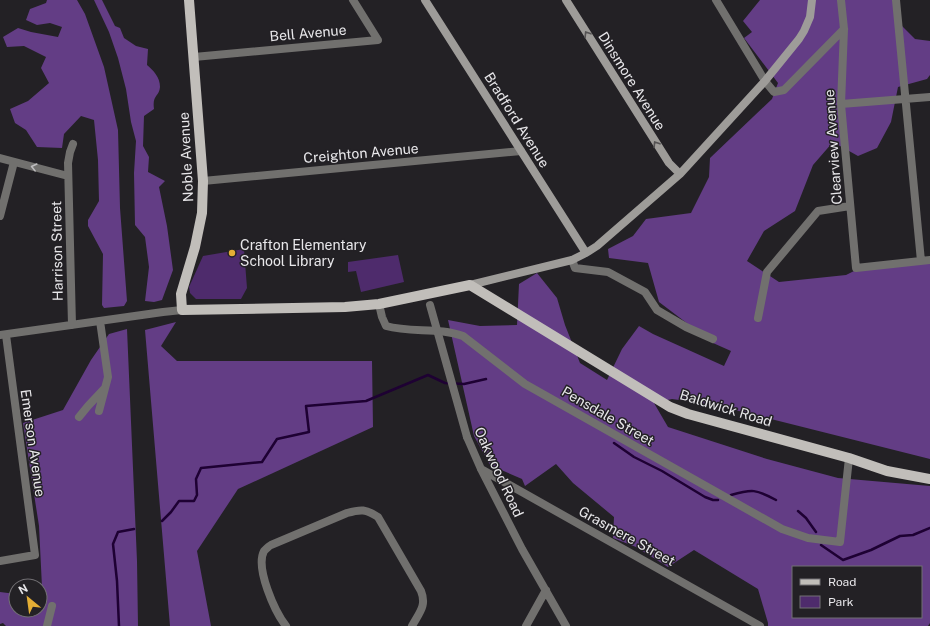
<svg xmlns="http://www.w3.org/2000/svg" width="930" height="626" viewBox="0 0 930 626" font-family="'Public Sans',sans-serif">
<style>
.green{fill:#4e2b6c}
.forest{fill:#633d85;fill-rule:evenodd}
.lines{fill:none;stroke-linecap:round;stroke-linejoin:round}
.stream{stroke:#1e0133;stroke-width:2.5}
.street{stroke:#71706e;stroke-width:8}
.secondary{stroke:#9e9c99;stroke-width:8}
.primary{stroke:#c1beba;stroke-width:10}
.street-bridge{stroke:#71706e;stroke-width:8}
.oneway{stroke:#545253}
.oneway2{stroke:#bebdbf}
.poi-dot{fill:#e4ae35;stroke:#232125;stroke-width:1.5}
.labels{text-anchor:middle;stroke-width:3;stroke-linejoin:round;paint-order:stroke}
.street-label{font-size:14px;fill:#e8e7ea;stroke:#232125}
.poi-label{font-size:14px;fill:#e8e7ea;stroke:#232125;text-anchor:start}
</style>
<rect width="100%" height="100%" fill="#232125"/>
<path class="green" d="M244,249l3,39 -6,11h-45l-6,-6 -1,-6 14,-31z
M398,255l6,27 -43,10 -5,-21 -8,1v-10z"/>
<path class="forest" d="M47,0h30l8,14 19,53 14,63 2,78 7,93 -3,5 -20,2 -2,-3 1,-51 -15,-28v-6l11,-19 -1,-41 -4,-40 -13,-4 -17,18 -2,14 -25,-1 -11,-17 -11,-7 -5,-14 18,-8 21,-18 -8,-15 5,-11 -22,-11 -17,1 -4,-10 15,-9 13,4 27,5 4,-10 -12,-4 -13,2 -11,-5 4,-11 16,-6z
M94,0h8l13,26 5,2 4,10 12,8 12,3 -1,16c6,5 13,12 13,22 -1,10 -8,8 -6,22l-10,7 -1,30 6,11 -1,15 17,9 -6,6 8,39 6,44 -11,30 -8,2 -9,-1 4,-34 -4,-30 -10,-12 -1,-52 2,-32 -5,-19 -5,-33 -8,-31 -9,-26z
M760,0h135v19l20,20 15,2v34l-3,4 -29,8 -7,35 -14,26 -19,8 -25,-14 -20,23 -18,46 -31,20 -17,30 32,21 67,-7 12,-6 72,-7v197l-215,-54 -43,-6 -18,4 14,24 99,32 71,19 92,8v137l-2,3h-160v-3l-10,-34 -64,-39 -26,17 -32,-20 -23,-9 1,-21 -41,-34 -17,-19 -31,22 -3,-7 -32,-14 -16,-29 -26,-116 32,6 37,-1 2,-41 18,-11 20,25 8,27 15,38 27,17 15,-31 17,-23 14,8 71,32 7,-15 -18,-8 -54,-41 -11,-39 -39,-5 -1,-9 25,-13 13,-17 45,-6 18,-36 1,-19 62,-59 6,-16 -34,-45 8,-6 -9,-11zM793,567h128v50h-128z
M176,322l-15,24 16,15h195l1,66 -135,62 -41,62 14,75h-41l-25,-296z
M127,329l10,232 1,65h-132l-3,-3 -3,1v-32l16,2v16h24v-23h2l-3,-61 -16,-103 40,-13 28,-50 18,-26z"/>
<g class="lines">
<path class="stream" d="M614,443l20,14 28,14 43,26 8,3h5
M731,495c21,-6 25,-6 45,5
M798,511l8,7 10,14
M162,521l9,-9 8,-11h15l3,-6 -1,-16 5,-11 61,-6 15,-23 32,-7 -3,-26 60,-5 62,-26 17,8 19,1 22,-5
M821,545l22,15 28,-10 29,-14 13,-1 17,-7
M119,626l-2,-45 -4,-37 5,-12 16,-3"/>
<path class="street" d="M716,0l49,81 9,11 10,-2 60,-61
M841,0l3,29 -3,75 15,164 74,-8
M896,0l25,261
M194,57l184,-17 -25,-40
M841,104l89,-7
M0,158l68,18
M203,181l318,-30
M0,216l14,-54
M572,260l3,8 33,4 37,20 12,18 29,17 27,12
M379,304l3,13 4,9c25,7 53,1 77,10l62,48 257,145 26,9 32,4 9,-84
M758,318l9,-46 51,-61 32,-5
M72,325l-4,-162 2,-11 3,-8
M0,335l163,-23 19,-2
M99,411l9,-34 -8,-56
M79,417l9,-11 16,-17
M467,437l14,32 41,80 44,77
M481,469l279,157
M0,561l35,-6 -29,-220
M47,626l5,-20
M286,626c-11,-14 -31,-58 -22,-75 2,-2 5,-5 7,-6l76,-32c14,-4 19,-4 31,4l43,74c6,15 -2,22 -9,35
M526,626l20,-36"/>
<path class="secondary" d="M425,0l161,253
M566,0l103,163 11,11
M470,285l102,-25 14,-7 11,-7 83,-72 85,-93 34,-42 5,-8 6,-14 2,-17"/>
<path class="primary" d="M189,0l14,181 -1,32 -7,34 -14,47 1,16 163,-3 34,-3 91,-19 200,122 18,7 161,44 38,13 43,8"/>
<path class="street-bridge" d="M430,305l37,132"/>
</g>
<defs><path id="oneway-chevron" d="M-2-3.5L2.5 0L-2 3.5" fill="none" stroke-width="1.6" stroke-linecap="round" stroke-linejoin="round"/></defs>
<g class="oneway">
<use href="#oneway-chevron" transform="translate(587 34) rotate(-122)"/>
<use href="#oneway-chevron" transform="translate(656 144) rotate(-122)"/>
</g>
<use class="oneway2" href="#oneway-chevron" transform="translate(34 167) rotate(-166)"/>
<circle class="poi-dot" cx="232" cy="253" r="4"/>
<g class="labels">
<g class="street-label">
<text transform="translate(308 33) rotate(-5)" y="5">Bell Avenue</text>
<text transform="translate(632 81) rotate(58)" y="5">Dinsmore Avenue</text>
<text transform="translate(517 120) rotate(58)" y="5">Bradford Avenue</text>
<text transform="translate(833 147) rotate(-94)" y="5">Clearview Avenue</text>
<text transform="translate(361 153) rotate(-5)" y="5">Creighton Avenue</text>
<text transform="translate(186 157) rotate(-93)" y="5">Noble Avenue</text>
<text transform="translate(57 251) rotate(-91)" y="5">Harrison Street</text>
<text transform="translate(726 408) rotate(17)" y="5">Baldwick Road</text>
<text transform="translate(608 416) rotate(30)" y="5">Pensdale Street</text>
<text transform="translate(33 443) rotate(82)" y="5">Emerson Avenue</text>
<text transform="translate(499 472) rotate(65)" y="5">Oakwood Road</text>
<text transform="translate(627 536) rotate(29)" y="5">Grasmere Street</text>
</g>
<g class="poi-label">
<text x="240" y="250">Crafton Elementary<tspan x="240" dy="16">School Library</tspan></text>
</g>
</g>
<rect x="792" y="566" width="130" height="52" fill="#232125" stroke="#727074"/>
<rect x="800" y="579" width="20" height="6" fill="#c1beba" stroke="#727074"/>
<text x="828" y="586" font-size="12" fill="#e8e7ea">Road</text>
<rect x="800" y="596" width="20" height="12" fill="#4e2b6c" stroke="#727074"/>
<text x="828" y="606" font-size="12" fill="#e8e7ea">Park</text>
<g transform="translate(28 598) rotate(331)"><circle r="19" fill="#232125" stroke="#727074"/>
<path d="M0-3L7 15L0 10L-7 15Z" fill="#e4ae35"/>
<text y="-6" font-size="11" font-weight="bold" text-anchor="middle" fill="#e8e7ea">N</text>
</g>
</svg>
